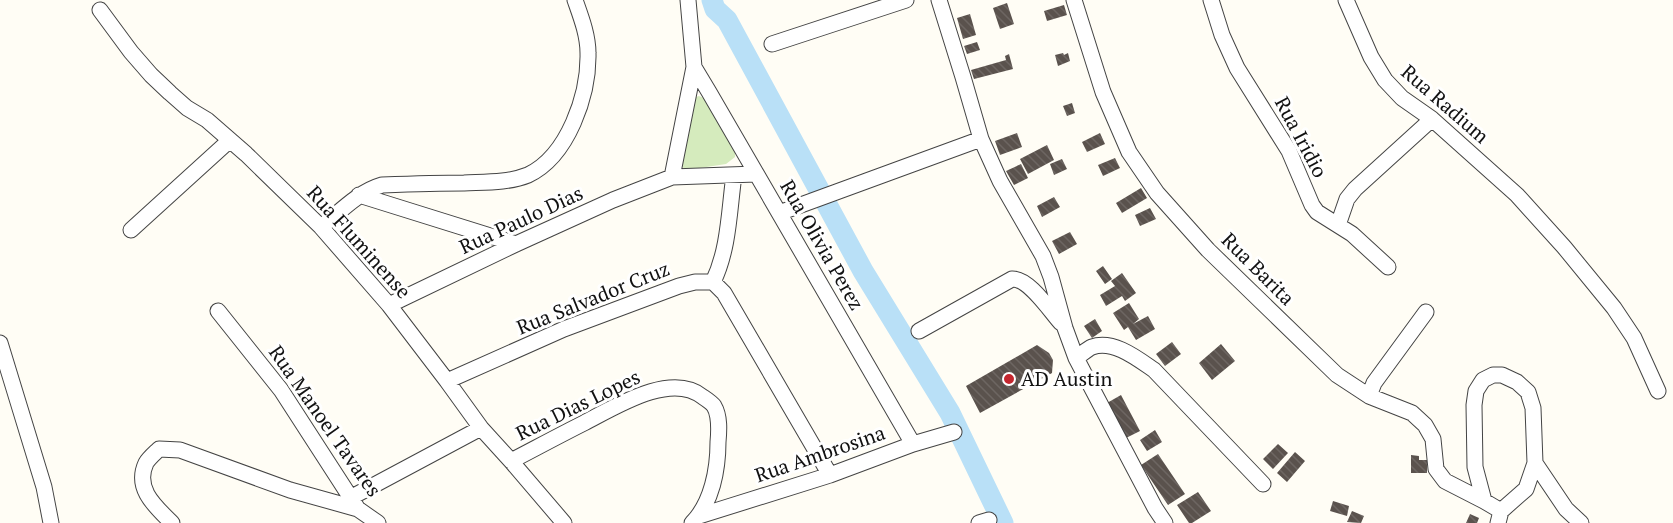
<svg xmlns="http://www.w3.org/2000/svg" width="1673" height="523" viewBox="0 0 1673 523" font-family="'PT Serif',serif">
<style>
.grass{fill:#d5ebbd}
.lines{fill:none;stroke-linecap:round;stroke-linejoin:round}
.river{stroke:#b9e0f7;stroke-width:21}
.building{fill:url(#building-back-hatch)}
.minor-casing{stroke:#444;stroke-width:17}
.minor{stroke:#fff;stroke-width:15}
.poi-dot{fill:#c4262e;stroke:#fff;stroke-width:2}
.labels{text-anchor:middle;stroke-width:6;stroke-linejoin:round;paint-order:stroke}
.street-label{font-size:20px;fill:#111;stroke:#fff}
.poi-label{font-size:20px;fill:#111;stroke:#fff;text-anchor:start}
</style>
<defs>
<pattern id="building-back-hatch" width="6" height="6" patternUnits="userSpaceOnUse" patternTransform="scale(1.5)"><rect width="6" height="6" fill="#5a524d"/><path d="M-1 5l2 2M0 0l6 6M5-1l2 2" fill="none" stroke="#6d6662"/></pattern>
</defs>
<rect width="100%" height="100%" fill="#fffdf5"/>
<path class="grass" d="M699,96l7,3 29,50v8l-9,7 -39,6 -5,-3 5,-62 6,-7z"/>
<g class="lines">
<path class="river" d="M712,0l3,9 12,11 136,251 87,142 53,110"/>
</g>
<path class="building" d="M1007,3l7,21 -14,5 -7,-21z
M1064,5l3,10 -20,6 -3,-10z
M970,14l6,21 -13,4 -6,-21z
M977,42l3,8 -13,4 -3,-8z
M1063,53l1,2 4,-2 2,8 -12,5 -3,-11z
M1009,54l4,15 -39,10 -3,-9 35,-10 -1,-4z
M1072,103l3,10 -8,3 -4,-10z
M1017,133l5,14 -22,8 -5,-14z
M1100,133l5,11 -18,8 -5,-10z
M1047,145l7,15 -26,14 -8,-15z
M1115,158l5,10 -17,8 -5,-11z
M1062,159l5,10 -13,6 -4,-11z
M1021,164l7,14 -14,7 -8,-14z
M1141,188l6,10 -25,15 -6,-10z
M1054,197l6,10 -18,10 -5,-11z
M1150,208l6,11 -16,7 -5,-11z
M1070,232l7,12 -18,10 -7,-13z
M1103,266l9,13 -7,5 -9,-13z
M1122,273l14,20 -11,8 -3,-5 -16,10 -6,-11 15,-9 -4,-5z
M1129,303l10,16 -6,5 15,-8 7,13 -19,11 -8,-13 -4,3 -11,-17z
M1095,319l7,12 -10,7 -8,-12z
M1172,342l9,12 -16,12 -9,-12z
M1221,344l14,17 -23,19 -13,-17z
M1037,345l12,8 4,7 -1,13 -72,40 -14,-27z
M1121,395l19,36 -14,7 -19,-35z
M1155,430l7,12 -15,9 -7,-11z
M1278,444l10,9 -15,16 -10,-10z
M1295,452l10,9 -18,21 -10,-9z
M1158,454l27,40 -17,11 -27,-40z
M1411,455l8,1v4h8v13h-16z
M1198,492l13,19 -19,12h-3l-12,-18z
M1333,501l16,5 -2,10 -17,-5z
M1352,511l12,5 -3,7 -14,-1z
M1470,514l9,4 -2,5h-11z"/>
<g class="lines">
<defs>
<path id="minor" d="M939,0l24,77 18,62 19,42 43,75 8,21 14,51 11,30 79,150 10,15
M1074,0l29,92 26,60 28,41 51,57 129,125 32,21 43,17 13,12 8,14 3,30 9,12 39,20
M1211,0l11,35 15,33 52,83 23,54 5,7 35,22 36,33
M1346,0l25,57 14,23 17,18 30,21 85,76 47,52 50,61 20,30 24,53
M100,10l31,42 20,23 19,18 17,15 20,12 39,34 75,73 68,78 58,76 34,47 30,33 53,62
M772,44l134,-44
M694,67l15,25 204,352
M672,177l22,-110 -6,-67
M359,195l157,49
M779,213l202,-74
M1338,225l9,-26 8,-10 77,-70
M321,227c19,-15 37,-35 61,-42 27,-1 55,-2 82,-2 21,-1 44,0 64,-8 40,-19 61,-80 60,-122 0,-18 -7,-36 -13,-53
M131,230l99,-90
M713,282c16,-33 16,-71 21,-107
M389,305l127,-61 97,-44 59,-23 84,-3
M218,311l63,79 77,119 20,14
M919,331l93,-52c17,-1 38,32 49,44
M0,343l44,144 7,36
M1076,358c5,-3 11,-9 16,-11 21,-8 46,12 62,23l109,114
M447,381l117,-52 115,-43 16,-4h18l11,11 106,182
M1369,396l5,-13 52,-71
M511,461c25,-13 49,-26 73,-38 31,-16 87,-52 119,-26 3,2 9,6 11,9 6,10 5,25 4,36 0,27 -6,61 -26,81
M1535,463l31,46 15,14
M350,498l131,-70
M699,516l131,-41 83,-31 41,-12
M172,523c-16,-16 -38,-34 -26,-60 3,-5 9,-10 13,-14l21,1 110,40 68,19
M979,523l10,-3
M1498,523l3,-12 25,-22 9,-26 -2,-55 -5,-16 -11,-10 -15,-7h-9l-10,5 -7,11 -2,14 1,62 9,34 17,10"/>
</defs>
<use href="#minor" class="minor-casing"/>
<use href="#minor" class="minor"/>
</g>
<circle class="poi-dot" cx="1009" cy="379" r="6"/>
<g class="labels">
<g class="street-label">
<text transform="translate(1445 104) rotate(41)" y="7">Rua Radium</text>
<text transform="translate(1301 137) rotate(62)" y="7">Rua Iridio</text>
<text transform="translate(521 220) rotate(-25)" y="7">Rua Paulo Dias</text>
<text transform="translate(359 242) rotate(48)" y="7">Rua Fluminense</text>
<text transform="translate(822 245) rotate(60)" y="7">Rua Olivia Perez</text>
<text transform="translate(1258 269) rotate(45)" y="7">Rua Barita</text>
<text transform="translate(593 298) rotate(-22)" y="7">Rua Salvador Cruz</text>
<text transform="translate(578 405) rotate(-26)" y="7">Rua Dias Lopes</text>
<text transform="translate(325 421) rotate(55)" y="7">Rua Manoel Tavares</text>
<text transform="translate(820 454) rotate(-19)" y="7">Rua Ambrosina</text>
</g>
<g class="poi-label">
<text x="1021" y="386">AD Austin</text>
</g>
</g>
</svg>
